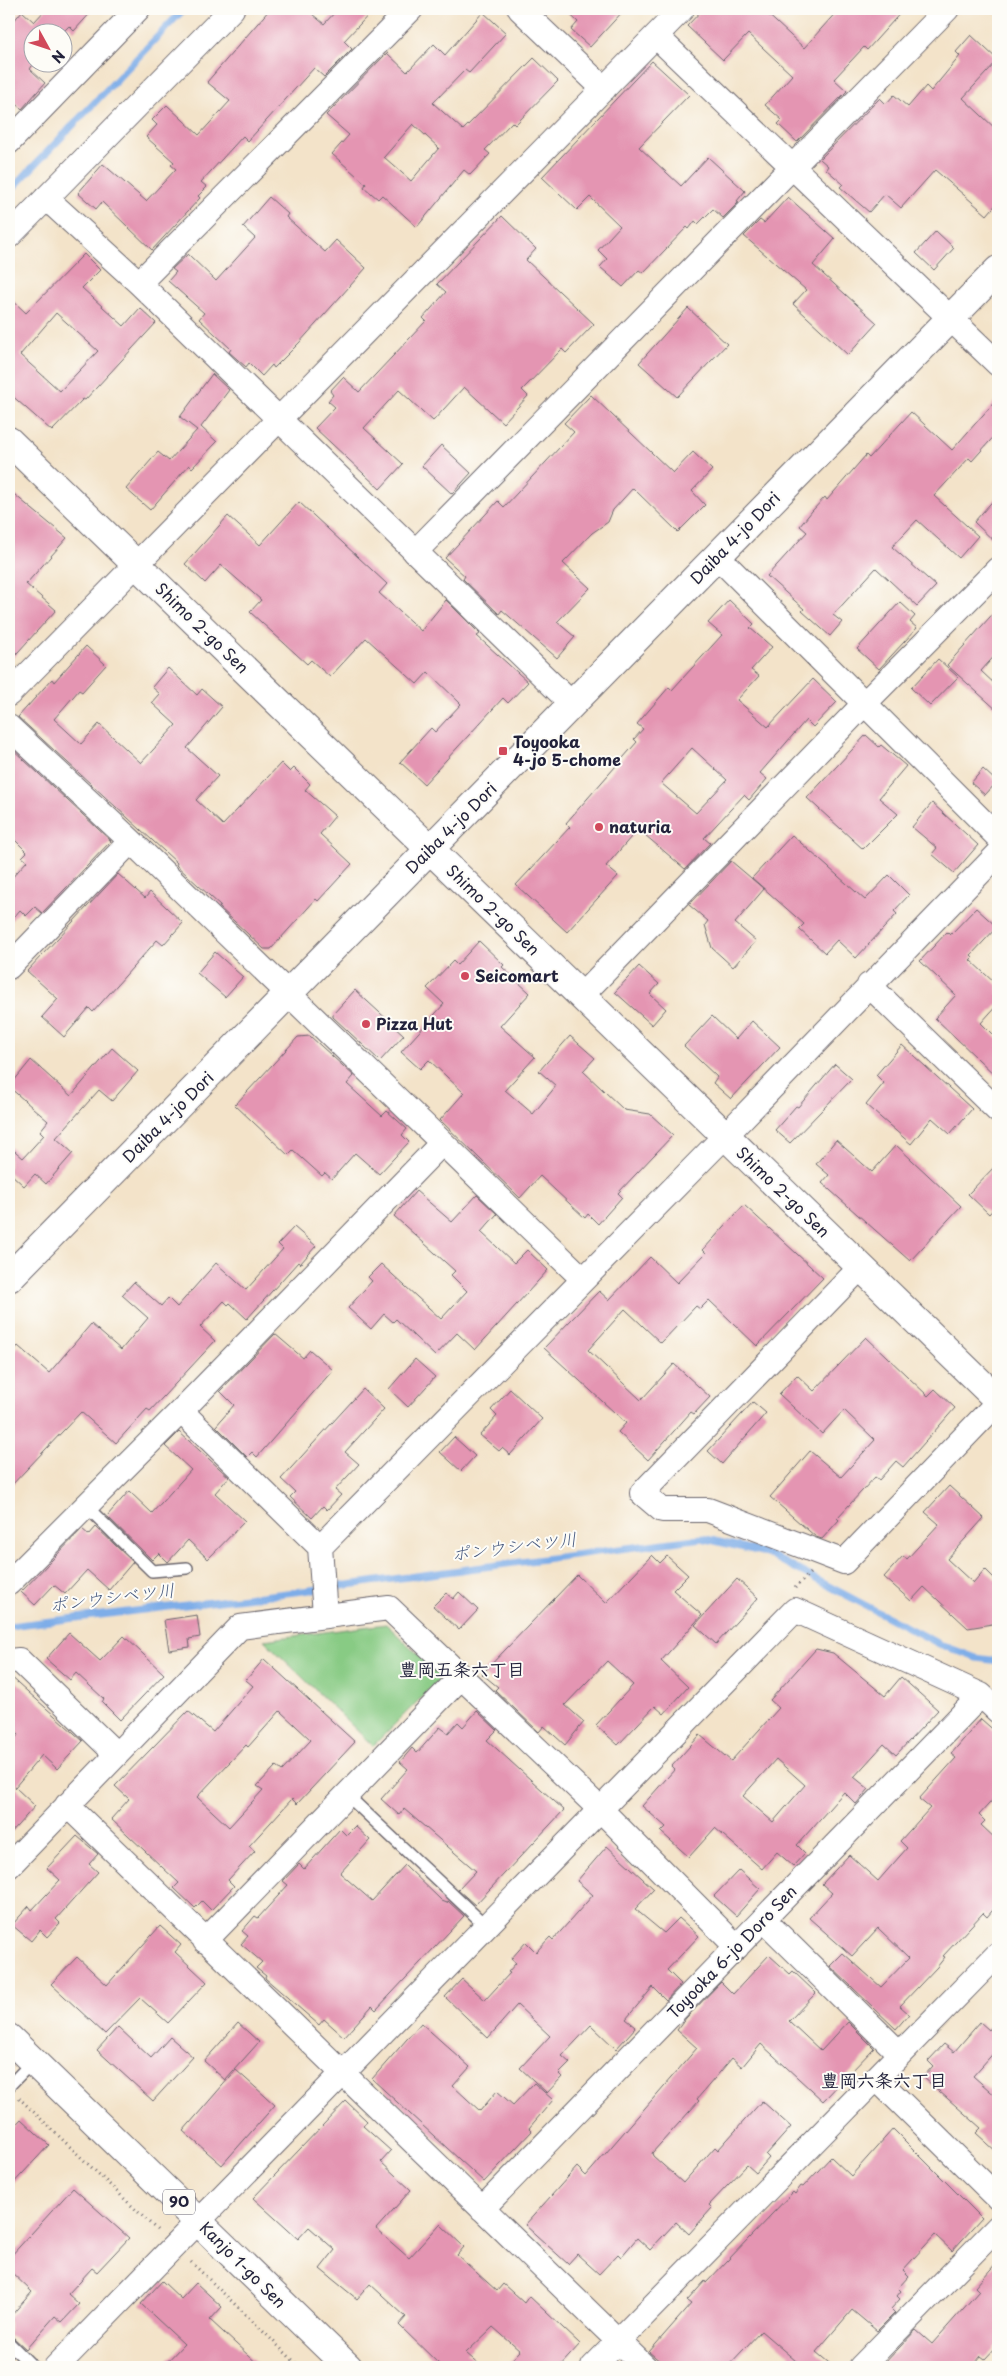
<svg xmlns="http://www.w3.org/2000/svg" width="1007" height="2376" viewBox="0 0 1007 2376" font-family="'Playpen Sans','Klee One',sans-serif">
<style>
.green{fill:#88cb84;stroke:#557660}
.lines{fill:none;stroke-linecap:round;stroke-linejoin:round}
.stream{stroke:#7eade8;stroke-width:7}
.building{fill:#e495b2;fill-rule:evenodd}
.lane-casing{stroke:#6b666d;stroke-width:14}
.street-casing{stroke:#6b666d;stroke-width:26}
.secondary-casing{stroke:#6b666d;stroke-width:30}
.primary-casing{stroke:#6b666d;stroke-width:30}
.path{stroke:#6b666d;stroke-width:3;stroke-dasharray:1 4;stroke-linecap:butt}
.lane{stroke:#fff;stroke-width:11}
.street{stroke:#fff;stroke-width:24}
.secondary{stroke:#fff;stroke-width:28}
.primary{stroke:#fff;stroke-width:28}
.poi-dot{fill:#d1495b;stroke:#fdfcf7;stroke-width:2}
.labels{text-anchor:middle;stroke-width:4;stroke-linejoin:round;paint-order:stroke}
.shield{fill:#fdfcf7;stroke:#646373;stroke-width:1}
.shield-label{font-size:15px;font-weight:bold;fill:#22223b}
.street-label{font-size:16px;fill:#22223b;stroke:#fdfcf7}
.poi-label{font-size:16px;font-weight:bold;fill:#22223b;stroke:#fdfcf7;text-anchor:start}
.water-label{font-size:18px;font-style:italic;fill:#475a80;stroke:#fdfcf7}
.neighbourhood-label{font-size:18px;font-weight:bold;fill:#22223b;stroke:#fdfcf7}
</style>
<rect width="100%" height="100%" fill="#fdfcf7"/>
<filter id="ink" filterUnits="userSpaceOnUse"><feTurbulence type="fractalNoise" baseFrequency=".02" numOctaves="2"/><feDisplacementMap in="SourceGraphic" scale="10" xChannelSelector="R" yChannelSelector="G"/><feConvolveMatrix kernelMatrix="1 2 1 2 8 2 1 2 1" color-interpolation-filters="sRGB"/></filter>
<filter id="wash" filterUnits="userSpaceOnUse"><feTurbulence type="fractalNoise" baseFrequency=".0096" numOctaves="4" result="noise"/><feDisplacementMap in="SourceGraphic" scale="20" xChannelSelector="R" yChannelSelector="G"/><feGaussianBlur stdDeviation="1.12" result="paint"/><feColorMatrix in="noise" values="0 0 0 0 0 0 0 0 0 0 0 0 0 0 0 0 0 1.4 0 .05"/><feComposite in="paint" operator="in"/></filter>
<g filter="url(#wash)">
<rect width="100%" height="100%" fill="#f3e3c9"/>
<path class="green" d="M386,1624l56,53 -69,69 -109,-106z"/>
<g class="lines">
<path class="stream" d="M9,192l175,-183
M9,1626l286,-34 407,-54 64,15 173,91 37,14 22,3"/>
</g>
<g id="blocks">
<path class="building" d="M46,9h48l-20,22 -5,-5 -7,7 -30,-1v30h3l-5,7 15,14 -23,26 -13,-12v-70l13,-16 12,11z
M270,9h36l18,15 14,-15h36l-30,32 8,8 -28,28 -10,-9 -66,73 -5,-5 -42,46 6,5 -9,9 2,2 -48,52 -50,-48 -6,7 -18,-16 25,-29 43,37 30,-32 -5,-4 3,-3 -28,-25 11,-12 -5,-5 15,-15 32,30 31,-34 -23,-19z
M564,9h61l-35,38 -19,-17 7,-8z
M703,9h59l42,39 35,-39h65l-37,41 -3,-3 -30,32 13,12 -50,51 -19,-18 4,-4 -17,-15 27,-30 -44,-41 -25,26 -36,-34z
M483,12l23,21 -37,40 -4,-3 -32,33 30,27 71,-72 24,23 -43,44 -3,-3 -27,28 5,4 -20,21 -6,-5 -47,57 -35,-32 -4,4 -14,-12 2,-3 -34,-30 17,-19 -23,-20 61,-62 20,19 27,-28 11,11zM413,124l26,24 -28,33 -27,-24z
M971,35l27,25 -35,38 35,33v71l-11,13 -52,-45 -34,38 -16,-14 -16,18 -29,-25 3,-3 -17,-15 2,-3 -8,-7 60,-61 6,6 8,-9 14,12 18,-21 5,5 29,-35 -4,-4z
M652,61l37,34 -50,52 42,39 27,-29 37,34 -8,10 2,1 -16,16 -10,-9 -15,15 -3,-3 -6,8 -2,-2 -44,46 -4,-3 -16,17 -23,-20 7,-8 -9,-9 22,-24 -30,-29 -13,13 -35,-33z
M269,197l19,17 -2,3 39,35 11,-12 30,28 -67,75 -25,25 -2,-3 -10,11 -13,-13 -3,4 -17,-15 2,-3 -32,-30 5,-6 -36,-32 8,-9 -4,-3 16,-15 28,27 39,-43 -12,-11z
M788,197l47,42 -22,26 64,58 -29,32 -55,-51 13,-14 -62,-54 16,-16 4,3z
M502,216l34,33 -10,11 68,64 -28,29 -4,-4 -40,41 6,6 -25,27 -39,-36 -31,34 -34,-31 -35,38 39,36 -23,25 -65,-61 20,-21 -7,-6 5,-6 -3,-4 13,-14 16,15 67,-71 -3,-3 23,-26 -9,-8z
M936,231l18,17 -20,22 -18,-17z
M84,254l16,16 -18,18 42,38 16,-18 16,15 -71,77 -2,-1 -31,32 -43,-38v-96l17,16zM56,313l42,38 -38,40 -40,-36z
M688,308l39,36 -50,53 -38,-34z
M212,374l17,16 -28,37 16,15 -25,26 -3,-3 -39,45 -24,-21 32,-37 11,9 28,-31 -17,-13z
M591,395l82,78 20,-21 19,18 -20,21 13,14 -27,27 -45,-44 -20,22 -5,12 -16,11 -29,30 27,25 -33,34 18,15 -18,21 -55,-48 -3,4 -36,-35 2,-3 -20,-18 53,-57 6,6 70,-75 -10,-9z
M998,398v34l-26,29 -3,-3 -35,38 44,40 -19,22 -42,-38 -25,27 44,39 -19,20 -41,-38 -43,47 9,7 -12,14 -28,-25 2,-2 -37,-33 40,-44 -7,-6 12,-15 13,-14 2,3 39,-45 3,3 42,-46 41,38z
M441,445l30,28 -19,21 -30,-28z
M9,490l58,48 -41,46 30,26 -47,52z
M998,495v50l-24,-23z
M299,502l88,82 -8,9 42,38 25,-31 34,34 -3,2 51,46 -20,21 -5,-5 -79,86 -24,-22 31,-34 4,4 26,-28 -33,-32 -11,12 -51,-46 -36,39 -19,-17 -4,4 -57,-52 11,-12 -40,-35 -16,18 -20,-19 43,-48 32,29z
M729,600l25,24 -4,4 22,19 -21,23 8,6 -22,24 31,27 45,-48 24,23 -24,25 -7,-7 -46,53 7,6 -18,21 -5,-5 -40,43 6,5 -25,26 -47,-40 -32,37 12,10 -51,56 -51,-47 54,-58 -4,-4 71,-81 -3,-3 9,-10 -6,-5 32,-37 3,3 50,-55 -14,-12zM692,748l35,32 -31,33 -35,-30z
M900,602l15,14 -5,6 7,6 -38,41 -22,-20z
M998,608v44l-17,19 17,16v24l-51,-46z
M86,646l20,19 -24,27 -3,-2 -25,29 27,25 18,-20 42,39 35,-38 -24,-22 8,-9 -8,-7 16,-19 29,27 5,-6 20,18 -35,41 31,28 -22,24 27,25 58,-62 9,9 4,-4 16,16 -5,6 30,26 -15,18 32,30 -34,37 -2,-2 -45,50h-7l-45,-42 2,-1 -45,-41 1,-2 -159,-146 34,-38 2,3z
M938,659l20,18 -28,29 -19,-18z
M866,735l13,12 2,-2 25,21 -27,32 19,16 -35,35 -56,-51z
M9,746l102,95 -69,72 -7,-6 -9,9 -6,-6 -11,13v-42l18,-20 -5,-4 5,-5 -18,-18z
M983,769l14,13 -12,13 -14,-12z
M932,803l46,42 -24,28 -22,-19 5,-6 -25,-21z
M792,835l73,65 24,-25 20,20 -15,16 3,3 -41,44 -19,-18 -12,13 -26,-24 5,-5 -52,-46z
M731,861l33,28 -29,34 21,18 -23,26 -21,-19 -7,-23 3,-4 -19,-16z
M118,874l27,24 5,-6 33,31 -20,22 -6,-5 -64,72 -4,-4 -25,29 -22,-20 16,-18 -31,-28z
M976,908l21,19 -26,28 2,2 -3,3 28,26v18l-17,19 17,17v38l-63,-60 21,-23 -36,-34 27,-29 3,3z
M479,941l25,24 -2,2 28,26 -30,33 35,31 -30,33 28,24 23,-28 -17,-15 31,-35 25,22 -12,13 41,39 26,4 23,21 -55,58 4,4 -24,27 -10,-10 -3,4 -45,-42 -20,22 -80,-78 24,-27 -35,-33 -9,9 -19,-17 43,-48 -17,-16 26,-27 4,4z
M215,952l28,25 -18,20 -28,-24z
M639,966l20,18 -9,10 16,15 -14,16 -37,-33z
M355,990l49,45 -24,26 -47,-44v-3z
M712,1016l24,23 16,-18 28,26 -49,52 -18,-16 4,-6 -33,-31z
M310,1036l44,40 -7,8 35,32 5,-5 20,18 -5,6 7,7 -30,32 -24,-21 -23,26 -7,-6 -3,3 -29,-26 -5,5 -53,-50 63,-68z
M902,1045l70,64 -22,25 -18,-16 -21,26 -45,-39 18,-22 -8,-8z
M112,1048l26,23 -26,30 -13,-11 -43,48 17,15 -27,31 -11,-10 -11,12 -15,-14v-26l14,12 21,-23 -4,-4 8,-10 -39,-34 22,-27 40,36z
M835,1064l17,15 -62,64 -15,-13 21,-24 2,1z
M836,1140l36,32 24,-27 65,61 -51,55 -88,-78 7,-8 -13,-11z
M998,1163v41l-9,10 -21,-20z
M416,1191l36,31 25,-27 20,19 -16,18 33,31 13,-13 21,20 -73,80 -18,-17 -22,23 -39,-37 -3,3 -9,-8 -13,15 -23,-21 24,-27 -4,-4 13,-13 60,55 26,-28 -16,-16 4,-4 -61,-55z
M744,1205l79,73 -66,68 -48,-46 -9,9 -4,-3 -35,37 -36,-34 -37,41 53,50 33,-36 36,33 -16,17 -3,-2 -43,48 -30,-28 8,-9 -82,-75 55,-57 10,9 41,-43 27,26 29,-30 -3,-3z
M294,1227l22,19 -16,18 -2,-2 -51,57 -17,-16 -2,2 -4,-4 -24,26 15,14 -65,70 -3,-2 -31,34 -35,-31 -72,76v-132l9,-10 31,27 42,-49 30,26 27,-32 -26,-23 12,-13 27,24 7,-8 9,9 39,-44 30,27 37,-41 -5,-5z
M275,1334l28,24 7,-8 23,20 -76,87 -5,-5 -5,5 -31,-31 18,-21 -14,-14z
M866,1337l62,59 7,-7 20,19 -52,59 -7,-6 -17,19 -4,-3 -38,41 2,2 -17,19 -6,-2 -46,-40 40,-46 31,26 34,-37 -31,-30 -22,24 -43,-40 18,-19 17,16z
M415,1359l20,18 -27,30 -19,-18z
M363,1389l21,20 -39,43 14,12 -24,26 6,5 -14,15 -4,-4 -11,12 -22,-21 5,-5 -14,-13z
M510,1389l32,30 -32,36 -8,-7 -3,3 -19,-16 17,-19 -6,-6z
M753,1402l13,11 -44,51 -14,-13z
M179,1432l50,45 -14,16 30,28 -37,38 -20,-19 -20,22 -9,-9 -7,7 -45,-44 22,-25 23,22 39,-43 -26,-24z
M454,1437l21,19 -14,15 -21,-19z
M949,1486l35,32 -37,41 26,24 12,-14 13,13v41l-30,5 -44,-41 -13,14 -27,-24 19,-21 4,3 32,-35 -14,-12z
M96,1527l37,35 -24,28 -22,-20 -22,24 -11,-9 -19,20 -14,-13 61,-63 7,6z
M652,1555l8,8 7,-7 21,19 -15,15 29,25 -41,46 27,26 -24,27 -9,-8 -37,39 -22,-20 37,-40 -26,-24 -42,44 19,17 -19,23 -21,-19 -5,6 -44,-42 3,-3 -16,-13 95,-99 29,28z
M737,1579l21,19 -42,46 -21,-19z
M459,1592l19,18 -19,20 -26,-24 13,-13 7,6z
M197,1615l3,22 -11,2 1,8 -21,3 -5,-30z
M69,1633l31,28 24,-25 40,38 -44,46 -18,-18 2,-3 -28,-26 -6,7 -24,-21z
M816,1649l17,4 52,43 16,-19 37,33 -42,45 -12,-11 -30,33 15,12 -13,15 -12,-12 -47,53 8,8 -12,13 -16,-14 -15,17 -47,-41 -26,29 -28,-25 5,-5 -24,-21 33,-37 -3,-3 28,-31 31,26 48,-53 -9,-8zM776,1759l29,26 -32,37 -30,-26z
M264,1659l91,83 -58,62 -5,-5 -43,47 6,5 -27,29 6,6 -23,24 -9,-9 -7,7 -21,-20 5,-5 -68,-64 18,-20 -14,-13 73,-75 25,21 40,-46 -7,-6zM280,1711l31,29 -29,31 -6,-5 -19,20 6,4 -34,37 -32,-30 49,-52 2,2z
M9,1675l74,66 -26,28 -15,-14 -27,32 20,19 -26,29v-90l10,-11 -10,-10z
M477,1711l20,19 -10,10 77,70 -89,95 -17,-15 18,-19 -72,-62 -5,6 -18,-16 27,-30 -8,-7 12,-14 5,5 23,-26 8,6 10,-11 5,5z
M981,1719l17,15v60l-19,21 6,6 -4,4 17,16v63l-11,13 -4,-4 -40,43 2,1 -8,10 -37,39 9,8 -13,15 -66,-63 13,-13 38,34 28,-29 -31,-30 -26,28 -43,-38 23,-25 -10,-9 27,-29 29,26 29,-33 -7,-7 30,-33 -11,-9 37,-41 -5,-4z
M355,1826l15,14 -30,33 32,28 33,-36 37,36 5,2 1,-2 16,15 -88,94 -4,-4 -28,31 -20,-18 -5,6 -54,-47 1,-2 -10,-8 6,-6 -21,-18 7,-8 -6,-5 13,-15 3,2 30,-33 -5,-4 16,-17 5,5 36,-40 6,6z
M77,1836l21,18 -9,10 9,8 -42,47 4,4 -13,14 -7,-7 -9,11 -19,-16 17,-19 3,4 28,-30 -13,-12z
M607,1846l47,43 -19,20 29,24 15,-15 20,18 -32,34 14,14 -15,16 -13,-13 -27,32 10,8 -20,22 -25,-24 -29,31 8,7 -11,11 3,3 -15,16 -27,-25 30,-32 -33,-31 -29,33 -43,-41 17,-18 23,21 25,-27 -2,-1 8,-9 -5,-4 15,-17 10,10 14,-15 3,3 40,-45 -16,-14z
M739,1870l21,19 -24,27 -22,-20z
M160,1926l21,19 -6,7 32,30 -39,41 -28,-25 -35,36 -54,-50 26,-27 30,28z
M769,1955l21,19 3,-3 23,22 -27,28 32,30 27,-29 26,26 -51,53 -62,-57 -19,23 -10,-9 -35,41 2,2 -47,52 1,3 30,27 32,-36 3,3 44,-49 29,26 -25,28 3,3 -13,15 -9,-8 -38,40 3,3 -23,26 -13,-12 -26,28 -13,-12 -16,19 -3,-3 -19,20 -22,-20 -9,10 -43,-39 52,-58 9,9 111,-128 -20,-18 9,-12 35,-36 12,12z
M998,2019v29l-25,28 25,22v55l-22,-20 5,-5 -58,-51 10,-11 -5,-5 16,-17 10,8 26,-30 9,8z
M238,2023l21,19 -34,38 -21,-19z
M421,2023l49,44 -17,19 27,25 17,-20 16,14 21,-22 19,17 -24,28 3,3 -48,51 -112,-103z
M118,2027l33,31 19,-21 23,20 -40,44 -56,-51z
M236,2070l39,35 -53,60 -39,-34z
M346,2101l21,20 -4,5 28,25 -10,11 30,28 -35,39 33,29 31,-34 24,23 -7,8 40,36 6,-7 21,19 5,-7 51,48 -21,23h-54l15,-16 -27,-24 -27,26 16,14h-40l-43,-42 7,-8 -36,-33 -13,15 -37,-30 15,-19 -26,-23 -11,12 -45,-41z
M21,2119l28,26 -40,43v-56z
M893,2129l89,89 -30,33 -17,-16 -32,35 6,6 -11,12 3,3 -4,5 3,3 -9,10 4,4 -18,18 -25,-21 -36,42 18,15h-31l-42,-36 -34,36h-60l-18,-15 42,-48 -4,-3 18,-20 1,2 87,-91 2,2 6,-8 2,1 28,-30 20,19z
M73,2188l56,50 -32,34 -5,-4 -24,26 11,10 -17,18 -7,-6 -29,33 -12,-11 -5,-2v-18l23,-26 -23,-22v-12z
M998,2261v84l-13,14 -4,-3 -9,11h-91l35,-37 16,14 47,-53 -4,-4z
M162,2281l19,18 15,-16 26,24 -12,13 51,47h-99l22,-23 -43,-40z"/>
</g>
</g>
<g filter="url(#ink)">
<use href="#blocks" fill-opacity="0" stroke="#6b666d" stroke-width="1"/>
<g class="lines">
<defs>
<path id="lane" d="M86,1506l66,65 35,-3
M347,1795l139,131
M9,2086l24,-25
M9,2343l24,24"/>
<path id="street" d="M520,9l84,80
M656,36l342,328
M9,142l129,-133
M46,198l93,85 434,422
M9,236l223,-227
M139,283l272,-274
M415,552l532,-543
M717,556l281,281
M9,694l673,-685
M9,727l122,114 452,438
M9,967l122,-126
M869,985l129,126
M581,996l283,-292 134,-135
M860,1268l-218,225 20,17h46l136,52 154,-160
M181,1411l139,136 5,68
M320,1547l405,-411 273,-282
M9,1583l172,-172 261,-268
M9,1661l10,-1 97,94
M67,1805l578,562
M9,1866l231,-239 149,-19 211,201 137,138
M764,1920l136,134
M205,1941l257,-265
M877,2079l121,119
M482,2209l499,-514
M56,2367l739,-757 186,85 17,16
M593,2367l405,-413
M861,2367l137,-140"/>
<path id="secondary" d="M9,441l989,959
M9,1278l989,-1008"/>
<path id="primary" d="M9,2038l339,329"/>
</defs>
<use href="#lane" class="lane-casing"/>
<use href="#street" class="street-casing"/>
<use href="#secondary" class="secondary-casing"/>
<use href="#primary" class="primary-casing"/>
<path class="path" d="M795,1588l15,-15
M19,2098l138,132
M191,2262l109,105"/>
<use href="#lane" class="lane"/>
<use href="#street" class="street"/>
<use href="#secondary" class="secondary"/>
<use href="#primary" class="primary"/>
</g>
</g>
<g class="poi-dot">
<rect x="498" y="746" width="10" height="10" rx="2.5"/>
<circle cx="599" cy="827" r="5"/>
<circle cx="465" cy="976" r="5"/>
<circle cx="366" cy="1024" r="5"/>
</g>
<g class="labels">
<rect class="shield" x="163" y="2189.5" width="32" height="25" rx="4"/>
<g class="shield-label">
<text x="179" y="2207">90</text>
</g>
<g class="street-label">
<text transform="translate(735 538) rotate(-46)" y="6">Daiba 4-jo Dori</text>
<text transform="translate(202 628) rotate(44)" y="6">Shimo 2-go Sen</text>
<text transform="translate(451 828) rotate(-45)" y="6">Daiba 4-jo Dori</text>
<text transform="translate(493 910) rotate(44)" y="6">Shimo 2-go Sen</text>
<text transform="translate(168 1117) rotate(-45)" y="6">Daiba 4-jo Dori</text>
<text transform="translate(783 1192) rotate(44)" y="6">Shimo 2-go Sen</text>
<text transform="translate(732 1952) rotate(-46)" y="6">Toyooka 6-jo Doro Sen</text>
<text transform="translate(243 2265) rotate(45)" y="6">Kanjo 1-go Sen</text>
</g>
<g class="poi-label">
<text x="513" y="748">Toyooka<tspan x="513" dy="18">4-jo 5-chome</tspan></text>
<text x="609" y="833">naturia</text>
<text x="475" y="982">Seicomart</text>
<text x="376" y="1030">Pizza Hut</text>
</g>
<g class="water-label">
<text transform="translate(514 1547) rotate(-7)" y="6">ポンウシベツ川</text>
<text transform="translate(112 1598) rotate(-7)" y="6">ポンウシベツ川</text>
</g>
<g class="neighbourhood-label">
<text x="462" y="1676">豊岡五条六丁目</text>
<text x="884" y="2087">豊岡六条六丁目</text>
</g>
</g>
<rect width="1007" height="2376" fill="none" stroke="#fdfcf7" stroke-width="30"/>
<g transform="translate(48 48) rotate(130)"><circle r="24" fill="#fdfcf7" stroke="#a5a5ac"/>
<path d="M0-4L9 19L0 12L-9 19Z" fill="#d1495b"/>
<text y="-8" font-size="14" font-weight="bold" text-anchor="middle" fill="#22223b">N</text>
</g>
</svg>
